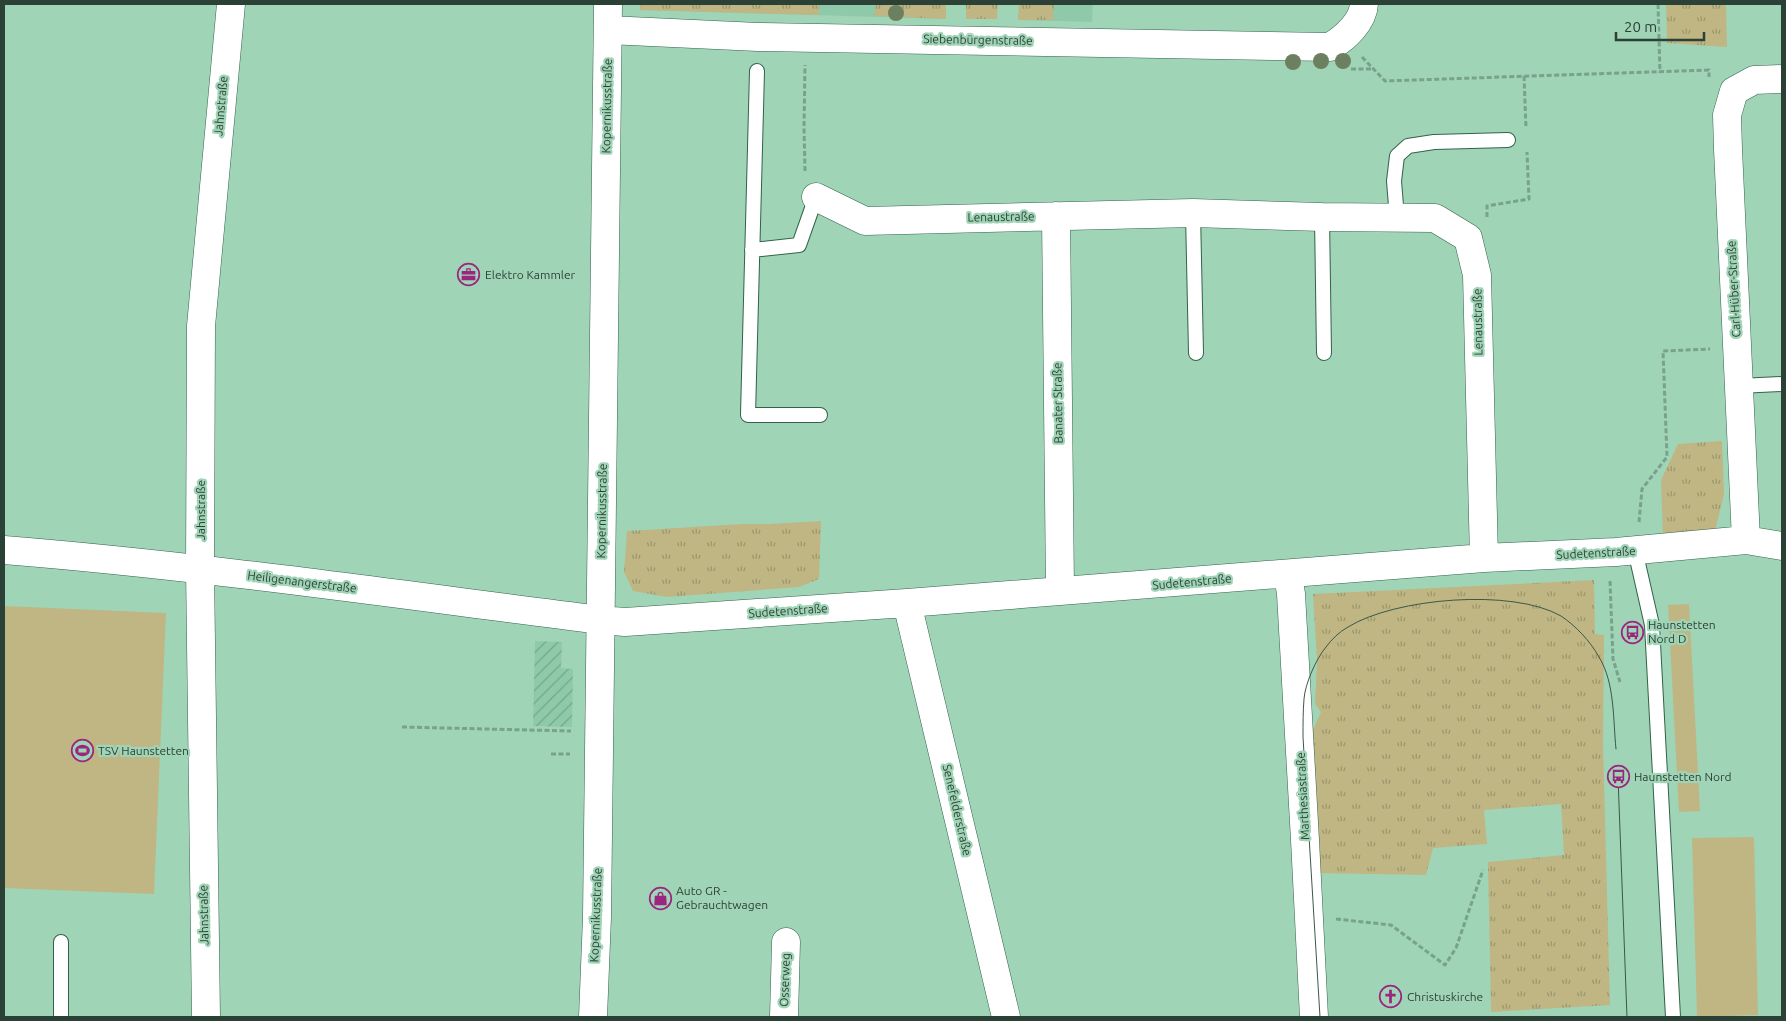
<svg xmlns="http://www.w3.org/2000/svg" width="1786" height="1021" viewBox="0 0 1786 1021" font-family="Ubuntu,sans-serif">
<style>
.built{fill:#8ecaa9}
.industrial{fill:url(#industrial-furrows)}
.grass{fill:url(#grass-tufts)}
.pitch{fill:#bfb683}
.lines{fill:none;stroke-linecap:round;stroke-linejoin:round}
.lane-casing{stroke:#316349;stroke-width:16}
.street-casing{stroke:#316349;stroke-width:29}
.path{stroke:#78a28b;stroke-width:3;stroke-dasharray:5 2.5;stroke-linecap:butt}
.lane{stroke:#fff;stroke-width:14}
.street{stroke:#fff;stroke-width:28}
.tram{stroke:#3d5749;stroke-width:1}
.tree{fill:#6c805f}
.labels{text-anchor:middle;stroke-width:4.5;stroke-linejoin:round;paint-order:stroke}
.street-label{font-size:12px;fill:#2c4135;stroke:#a0d4b7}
.poi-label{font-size:12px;fill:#2c4135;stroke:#a0d4b7;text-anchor:start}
</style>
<defs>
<pattern id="industrial-furrows" width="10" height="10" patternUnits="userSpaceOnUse" patternTransform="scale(1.25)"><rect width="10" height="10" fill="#8ecaa9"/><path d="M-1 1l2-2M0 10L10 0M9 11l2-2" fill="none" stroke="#74a68a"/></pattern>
<pattern id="grass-tufts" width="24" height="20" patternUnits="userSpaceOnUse" patternTransform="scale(1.25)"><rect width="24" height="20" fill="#bfb683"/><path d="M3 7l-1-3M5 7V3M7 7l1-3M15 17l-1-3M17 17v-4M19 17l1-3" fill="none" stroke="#9b966c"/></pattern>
</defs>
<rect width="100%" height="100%" fill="#a0d4b7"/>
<path class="built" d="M640,4h306v15l-306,-9z
M1019,4h74l-1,18 -74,-2z"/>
<path class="industrial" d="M535,641l27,1 -1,26 12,1 -1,58 -39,-1z"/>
<path class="grass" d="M640,4h179v11l-179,-5z
M876,4h70v15l-72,-3z
M966,4h32l-1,15h-31z
M1019,4h35l-1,16h-35z
M1666,4h60l1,43 -60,-4z
M1722,441l2,53 -10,42 -51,2 -2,-58 17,-36z
M821,521l-2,58 -20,8 -132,10 -34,-6 -9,-19 3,-41 116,-7h26z
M1594,580l1,54 9,1 -1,109 7,261 -119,7 -3,-150 76,-7 -3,-51 -77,6 3,34 -54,4 -7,27 -112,-2 -2,-141 9,-20 -6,-8 2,-44 -4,-66z"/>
<path class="pitch" d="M1689,604l11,207 -21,1 -11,-207z
M4,606l162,7 -12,281 -150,-6z
M1754,837l4,178 -61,2 -5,-179z"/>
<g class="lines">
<defs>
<path id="lane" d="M757,71l-9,344h72
M1193,213l3,140
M1322,217l2,136
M1397,218l-3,-37 3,-25 11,-10 26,-4 74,-2
M752,250l47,-5 17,-48
M1739,386l43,-2
M1635,550l17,75 21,392
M61,1017v-75"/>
<path id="street" d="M608,30l150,7 572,10c15,-9 33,-25 34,-43
M816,197l49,24 328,-8 129,4 113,1 33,20 9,37 7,283
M1056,216l4,374
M1746,540l-18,-391 -1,-34 7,-24 20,-11 28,-1
M4,550c199,16 398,45 596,70l25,2 282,-19 577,-45 132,-6 130,-12 36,6
M1288,574l3,20 14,246 9,177
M907,603l99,414
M206,1017l-6,-448 1,-243 30,-322
M593,1017l4,-100 11,-913
M784,1017l2,-75"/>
</defs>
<use href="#lane" class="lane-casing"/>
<use href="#street" class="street-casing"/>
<path class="path" d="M1658,4l2,69
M1362,57l23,24 324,-11v7
M1351,69h22
M1524,76l2,52
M805,171l-1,-44 1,-62
M1487,217v-11l42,-7 -2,-47
M1639,522l3,-33 25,-32 -4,-106 47,-2
M1610,581l3,78 7,23
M402,727l169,4
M551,754h19
M1336,919l55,6 54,40 11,-17 27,-78"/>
<use href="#lane" class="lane"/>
<use href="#street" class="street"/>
<path class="tram" d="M1618,777l9,240
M1320,1017l-17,-280c0,-13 0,-26 1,-38 1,-15 12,-40 22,-52 6,-8 13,-15 22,-20 47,-29 164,-39 213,-11 15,10 29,25 38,41 16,26 14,63 17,92"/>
</g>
<g class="tree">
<circle cx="896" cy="13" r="8"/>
<circle cx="1321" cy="61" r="8"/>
<circle cx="1343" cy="61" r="8"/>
<circle cx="1293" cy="62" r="8"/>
</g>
<defs>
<symbol id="office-ring" viewBox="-11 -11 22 22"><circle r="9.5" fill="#a0d4b7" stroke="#9c257f" stroke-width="1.5"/><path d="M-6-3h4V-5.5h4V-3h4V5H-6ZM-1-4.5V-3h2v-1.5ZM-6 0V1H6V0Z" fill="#9c257f"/></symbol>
<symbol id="bus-ring" viewBox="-11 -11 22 22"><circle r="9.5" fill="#a0d4b7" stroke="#9c257f" stroke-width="1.5"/><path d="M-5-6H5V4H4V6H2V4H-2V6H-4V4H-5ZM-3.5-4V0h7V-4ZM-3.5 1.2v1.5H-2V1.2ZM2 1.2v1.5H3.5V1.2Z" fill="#9c257f"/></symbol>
<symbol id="stadium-ring" viewBox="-11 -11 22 22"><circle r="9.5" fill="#a0d4b7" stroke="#9c257f" stroke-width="1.5"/><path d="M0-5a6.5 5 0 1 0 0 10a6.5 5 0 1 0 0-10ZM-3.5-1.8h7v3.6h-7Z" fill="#9c257f"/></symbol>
<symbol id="shop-ring" viewBox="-11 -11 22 22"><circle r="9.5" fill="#a0d4b7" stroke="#9c257f" stroke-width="1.5"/><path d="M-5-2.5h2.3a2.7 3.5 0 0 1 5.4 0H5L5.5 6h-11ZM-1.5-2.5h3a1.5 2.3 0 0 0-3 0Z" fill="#9c257f"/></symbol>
<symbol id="church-ring" viewBox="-11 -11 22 22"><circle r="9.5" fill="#a0d4b7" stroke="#9c257f" stroke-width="1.5"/><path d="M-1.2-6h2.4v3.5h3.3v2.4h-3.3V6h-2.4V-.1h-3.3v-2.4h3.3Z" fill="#9c257f"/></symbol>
</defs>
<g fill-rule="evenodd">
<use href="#office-ring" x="456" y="262" width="25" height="25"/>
<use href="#bus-ring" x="1620" y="620" width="25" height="25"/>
<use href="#stadium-ring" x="70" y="738" width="25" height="25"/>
<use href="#bus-ring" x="1606" y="764" width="25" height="25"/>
<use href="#shop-ring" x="648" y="886" width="25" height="25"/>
<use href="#church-ring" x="1378" y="984" width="25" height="25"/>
</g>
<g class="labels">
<g class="street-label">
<text transform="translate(978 40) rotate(1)" y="4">Siebenbürgenstraße</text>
<text transform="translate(221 106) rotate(-85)" y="4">Jahnstraße</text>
<text transform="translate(607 106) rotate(-89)" y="4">Kopernikusstraße</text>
<text transform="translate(1001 217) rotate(-1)" y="4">Lenaustraße</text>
<text transform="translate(1734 289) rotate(-93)" y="4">Carl-Hüber-Straße</text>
<text transform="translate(1478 322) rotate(-91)" y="4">Lenaustraße</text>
<text transform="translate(1058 403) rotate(-91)" y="4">Banater Straße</text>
<text transform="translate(201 510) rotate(-90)" y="4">Jahnstraße</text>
<text transform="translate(602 511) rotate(-89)" y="4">Kopernikusstraße</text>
<text transform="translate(1596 553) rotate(-3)" y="4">Sudetenstraße</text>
<text transform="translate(302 582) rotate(7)" y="4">Heiligenangerstraße</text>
<text transform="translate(1192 582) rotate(-5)" y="4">Sudetenstraße</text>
<text transform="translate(788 611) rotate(-4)" y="4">Sudetenstraße</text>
<text transform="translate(1303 796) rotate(-93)" y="4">Marthesiastraße</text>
<text transform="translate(957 810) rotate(77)" y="4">Senefelderstraße</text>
<text transform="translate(204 915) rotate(-91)" y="4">Jahnstraße</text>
<text transform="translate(596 915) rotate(-88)" y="4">Kopernikusstraße</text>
<text transform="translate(785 980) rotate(-88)" y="4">Osserweg</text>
</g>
<g class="poi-label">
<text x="485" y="279">Elektro Kammler</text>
<text x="1648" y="629">Haunstetten<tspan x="1648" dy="14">Nord D</tspan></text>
<text x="98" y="755">TSV Haunstetten</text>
<text x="1634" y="781">Haunstetten Nord</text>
<text x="676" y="895">Auto GR -<tspan x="676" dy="14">Gebrauchtwagen</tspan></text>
<text x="1407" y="1001">Christuskirche</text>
</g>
</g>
<rect width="1786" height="1021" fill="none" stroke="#2c4135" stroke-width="10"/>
<path d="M1616 32v8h88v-8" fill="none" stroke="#2c4135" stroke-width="2.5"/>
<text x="1624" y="32" font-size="15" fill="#2c4135" stroke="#a0d4b7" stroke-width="4" paint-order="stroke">20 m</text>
</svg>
